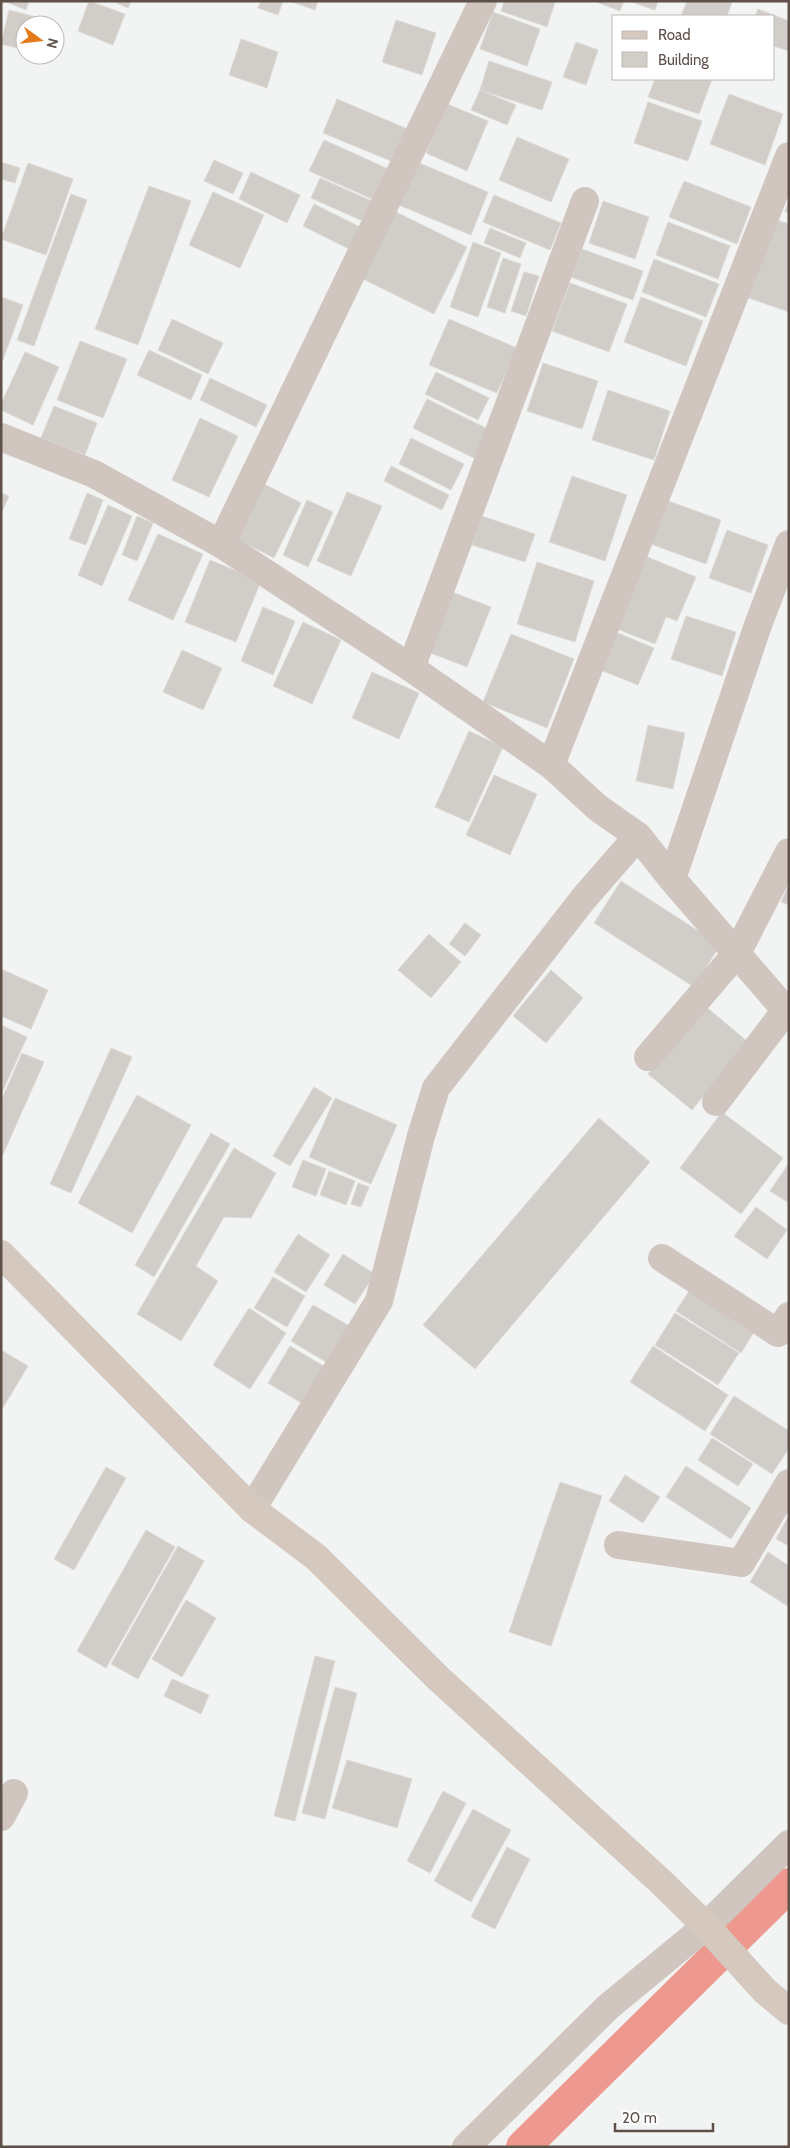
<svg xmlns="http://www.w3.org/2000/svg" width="790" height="2148" viewBox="0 0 790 2148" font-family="Cabin,sans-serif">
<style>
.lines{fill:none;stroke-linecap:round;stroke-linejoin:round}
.canal{stroke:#ed998f;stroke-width:34}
.building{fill:#d1cdc8;stroke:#dddad6}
.street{stroke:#d0c6bf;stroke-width:28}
.secondary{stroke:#d5c9bf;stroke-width:28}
</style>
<rect width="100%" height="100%" fill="#f1f4f3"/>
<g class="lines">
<path class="canal" d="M523,2147l266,-262"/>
</g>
<path class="building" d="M4,1h25l-3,9z
M89,1l36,13 -12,31 -35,-14z
M112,1h19l-3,7z
M261,1h22l-5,14 -20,-7z
M289,1h29l-3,9z
M504,1h50l1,1 -8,25 -46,-16z
M594,1h30l-4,10z
M629,1h29l-3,9z
M687,1h43l2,1 -5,14h-46z
M758,9l31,12v30l-15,-5v-30h-19z
M9,10l43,11 -1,4h-26v25l-24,-6z
M493,12l47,17 -13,37 -47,-17z
M396,20l40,13 -14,42 -40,-13z
M241,39l37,13 -11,36 -38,-13z
M576,42l22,8 -12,35 -23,-8z
M489,61l63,21 -10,28 -62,-20z
M655,79h57l-13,35 -51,-17z
M480,90l36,15 -9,20 -36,-15z
M729,94l54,20 -18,51 -55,-21z
M337,99l73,31 -14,33 -73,-30z
M648,102l54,19 -14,40 -54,-18z
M447,104l41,17 -21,50 -41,-18z
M517,137l52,22 -18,43 -52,-22z
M324,140l71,32 -14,31 -72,-32z
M214,160l29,13 -10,21 -29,-13z
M1,162l19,6 -5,15 -14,-4z
M417,162l71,30 -17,43 -72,-30z
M28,163l45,16 -27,76 -45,-16z
M251,172l49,23 -13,28 -48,-24z
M320,178l54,24 -9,20 -54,-24z
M684,181l67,26 -14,37 -68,-27z
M149,186l42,15 -53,144 -43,-16z
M213,192l51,23 -24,53 -51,-23z
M71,194l16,6 -53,146 -17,-6z
M494,195l67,28 -11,27 -67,-28z
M789,200v13l-4,-1z
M603,201l46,16 -14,42 -46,-16z
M314,204l48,24 -11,22 -48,-24z
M394,211l73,36 -33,67 -73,-36z
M773,219l16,5v88l-43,-15z
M668,222l62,24 -12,33 -62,-24z
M490,228l36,15 -6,15 -36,-15z
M473,242l28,11 -23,64 -28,-10z
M582,249l61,22 -10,29 -62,-23z
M503,258l18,6 -16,49 -18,-6z
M654,259l65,25 -13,33 -64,-25z
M524,272l15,4 -13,40 -15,-5z
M570,283l57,21 -18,48 -57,-21z
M1,297l22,8 -22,60z
M641,297l62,24 -17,45 -62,-24z
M172,319l51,24 -15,31 -50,-24z
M449,319l68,29 -20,45 -68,-28z
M80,341l47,18 -24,59 -46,-18z
M149,350l53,25 -11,25 -54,-25z
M25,352l34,15 -26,58 -32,-15v-6z
M543,363l55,18 -16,48 -55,-18z
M436,372l53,26 -11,22 -53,-26z
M210,378l57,27 -11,22 -56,-27z
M608,390l62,21 -16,49 -62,-20z
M427,399l63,31 -14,29 -63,-31z
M54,406l43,17 -12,32 -44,-17z
M200,418l38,18 -29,61 -37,-17z
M411,438l53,26 -13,26 -52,-26z
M391,466l58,29 -7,15 -58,-29z
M572,476l55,19 -22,66 -56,-19z
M264,484l37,19 -27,55 -37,-19z
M347,492l35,14 -31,70 -34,-15z
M1,493l8,3 -8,18z
M87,493l16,7 -17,45 -17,-6z
M663,499l58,21 -15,44 -58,-21z
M307,500l26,12 -25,55 -25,-12z
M108,505l24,11 -30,70 -24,-11z
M137,516l16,7 -16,38 -15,-6z
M482,516l53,18 -10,28 -53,-17z
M727,530l41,15 -17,48 -42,-15z
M158,534l45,20 -30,66 -45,-20z
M645,556l51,21 -19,44 -11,-4 -11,27 -40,-16z
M210,560l51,21 -25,61 -51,-20z
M537,562l57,19 -19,61 -58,-18z
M447,590l44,17 -24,60 -44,-17z
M263,607l32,14 -22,54 -32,-14z
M686,616l50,16 -14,44 -51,-17z
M303,622l38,18 -29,64 -39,-18z
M613,631l41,17 -16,37 -40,-16z
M511,634l63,25 -27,69 -64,-26z
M182,650l40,18 -19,42 -40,-18z
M372,672l47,21 -20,46 -47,-21z
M648,725l37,8 -12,56 -37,-8z
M469,731l34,16 -34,75 -34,-15z
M494,775l43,19 -27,61 -44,-20z
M621,881l99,64 -26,42 -100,-64z
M789,884v21l-8,-3z
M465,923l16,12 -16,21 -16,-12z
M429,934l32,28 -30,36 -33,-28z
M1,969l47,21 -17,39 -30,-13z
M551,970l32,28 -37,45 -33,-27z
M704,1005l44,37 -56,68 -44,-36z
M1,1025l26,12 -26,58z
M111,1048l21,9 -61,136 -21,-9z
M22,1053l22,9 -43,97v-58z
M314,1087l18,11 -42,68 -17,-10z
M137,1095l54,30 -59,108 -54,-30z
M335,1098l62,27 -26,59 -62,-27z
M722,1112l61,46 -42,56 -61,-46z
M599,1118l51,44 -175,207 -52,-44z
M211,1133l19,11 -76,133 -19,-12z
M234,1148l42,25 -25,45 -27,-1 -28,49 22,15 -37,60 -44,-27z
M303,1160l23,9 -10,27 -24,-9z
M789,1163v40l-19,-12z
M329,1171l26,10 -9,24 -26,-10z
M358,1183l11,4 -8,20 -10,-3z
M756,1207l31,23 -20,29 -33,-23z
M298,1234l32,21 -24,37 -32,-20z
M343,1254l32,20 -20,30 -31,-19z
M273,1277l32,19 -18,31 -33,-19z
M693,1285l64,42 -16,26 -65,-42z
M313,1305l40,23 -22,37 -40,-24z
M249,1308l37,25 -36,56 -37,-24z
M675,1313l64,40 -21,32 -63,-40z
M290,1346l40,24 -22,37 -40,-24z
M653,1346l75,49 -23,36 -75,-49z
M1,1350l27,16 -27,45z
M734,1396l55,35v17l-17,26 -62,-40z
M712,1438l41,26 -15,22 -40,-26z
M686,1466l65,42 -20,31 -65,-42z
M106,1467l20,11 -52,92 -20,-11z
M625,1475l35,22 -17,26 -34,-22z
M560,1482l42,14 -51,150 -42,-14z
M789,1515v31l-13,-7z
M146,1530l29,17 -69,121 -29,-17z
M178,1546l26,15 -66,118 -27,-15z
M768,1552l21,14v41l-39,-25z
M186,1600l30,18 -34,59 -30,-18z
M315,1656l20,5 -40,160 -21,-5z
M172,1679l37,16 -8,19 -37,-18z
M335,1687l22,6 -32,126 -23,-6z
M347,1760l65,19 -15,49 -65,-20z
M443,1791l23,12 -36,70 -23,-12z
M473,1809l38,21 -40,72 -37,-21z
M507,1847l23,12 -35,70 -24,-12z"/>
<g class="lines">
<path class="street" d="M1,437l93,37 127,70 190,124 140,97 47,43 40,28 34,43 117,135
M221,544l262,-543
M411,668l174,-467
M551,765l238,-609
M672,879l86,-254 31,-81
M648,1057l89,-104 52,-101
M716,1102l70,-92
M662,1258l116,75 11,-17
M252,1509l127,-208 42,-165 15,-48 148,-190 54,-62
M618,1545l123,18 48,-80
M1,1817l13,-24
M466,2147l142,-140 98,-81 83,-82"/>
<path class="secondary" d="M1,1254l251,255 64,48 122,121 222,203 46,45 59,65 24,20"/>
</g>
<rect width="790" height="2148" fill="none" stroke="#5f5149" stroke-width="5"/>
<rect x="612" y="15" width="162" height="65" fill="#ffffff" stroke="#bfb9b6"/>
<rect x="622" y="31" width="25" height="8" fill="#d5c9bf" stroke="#bfb9b6"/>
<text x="658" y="40" font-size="15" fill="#5f5149">Road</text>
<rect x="622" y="52" width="25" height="15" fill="#d1cdc8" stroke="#bfb9b6"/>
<text x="658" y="65" font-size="15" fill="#5f5149">Building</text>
<g transform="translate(40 40) rotate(105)"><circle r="24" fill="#ffffff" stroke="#bfb9b6"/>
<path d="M0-4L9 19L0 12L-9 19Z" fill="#e57a1a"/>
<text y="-8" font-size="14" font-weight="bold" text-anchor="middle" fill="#5f5149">N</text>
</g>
<path d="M615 2123v8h98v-8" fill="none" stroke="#5f5149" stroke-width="2.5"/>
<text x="622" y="2123" font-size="15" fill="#5f5149" stroke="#ffffff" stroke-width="4" paint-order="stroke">20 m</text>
</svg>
